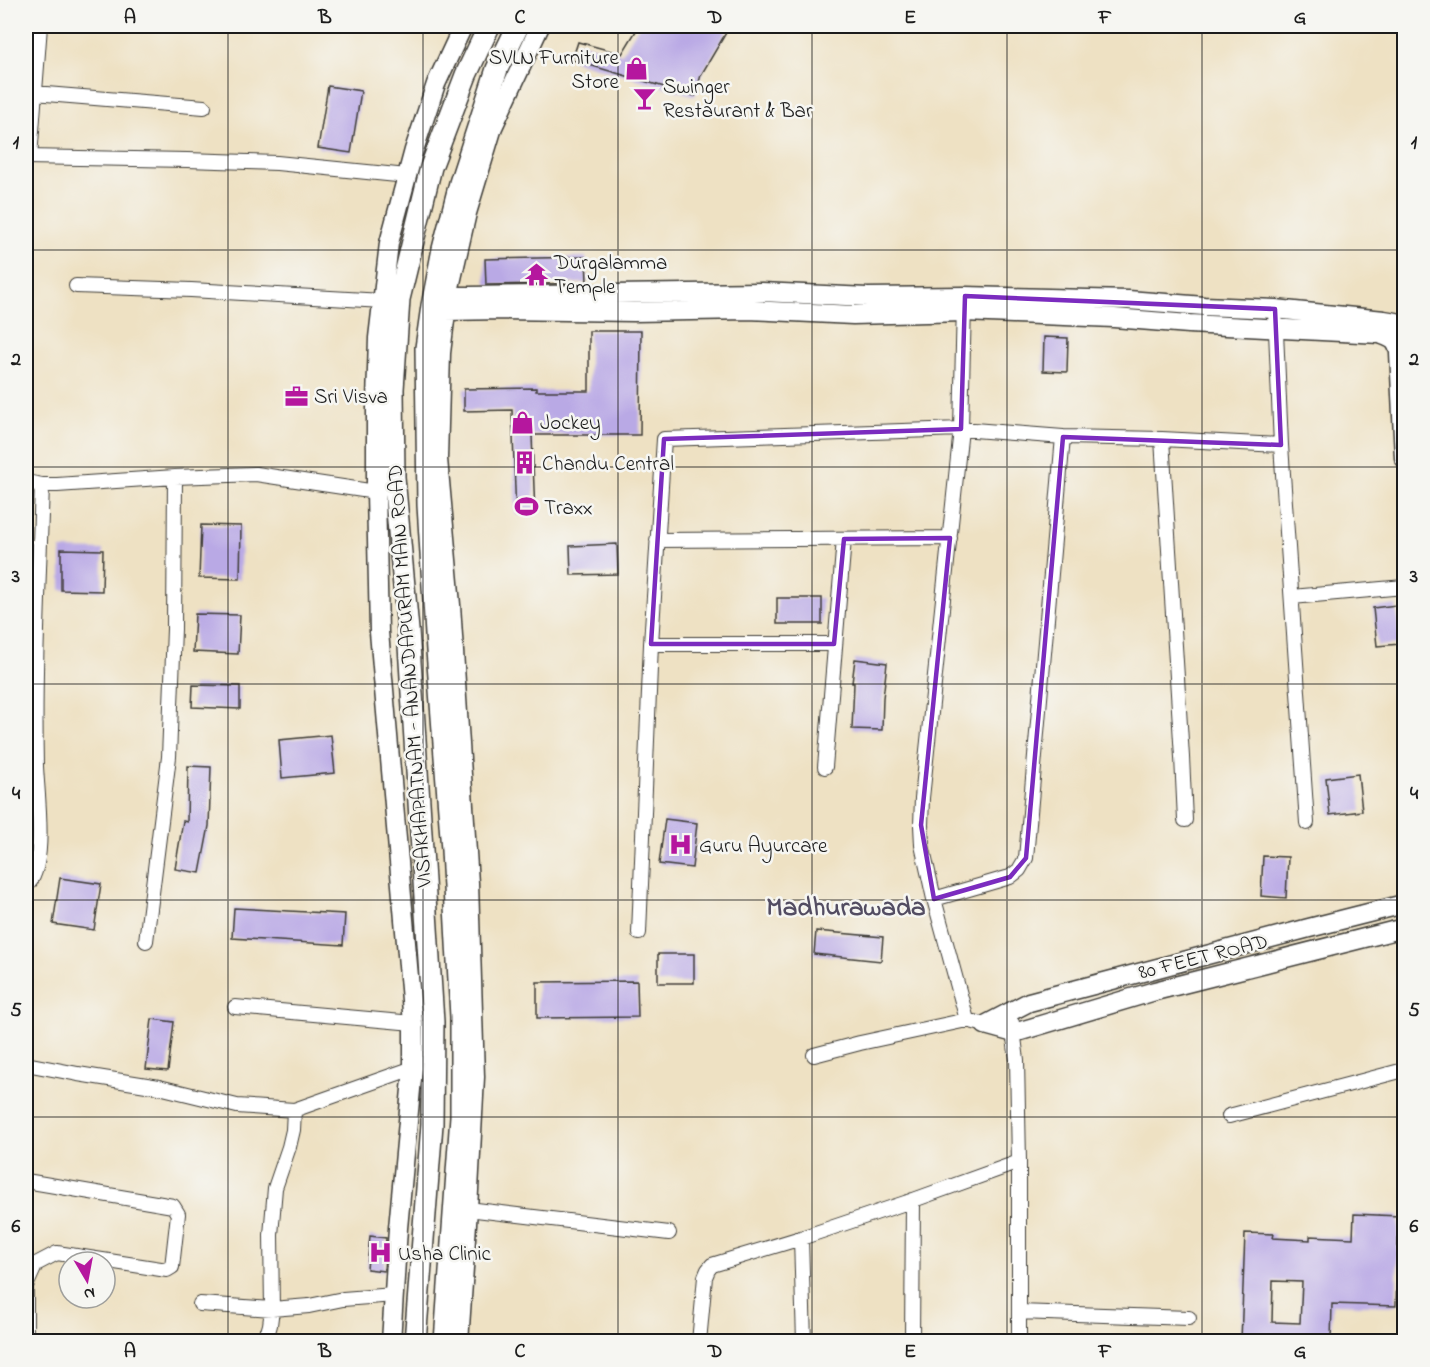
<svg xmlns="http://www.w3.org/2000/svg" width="1430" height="1367" viewBox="0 0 1430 1367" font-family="'Indie Flower',sans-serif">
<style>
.building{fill:#b9a9e5;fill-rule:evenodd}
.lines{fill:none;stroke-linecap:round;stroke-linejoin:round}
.street-casing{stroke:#3c3a35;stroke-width:16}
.secondary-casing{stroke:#3c3a35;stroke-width:21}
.primary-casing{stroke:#3c3a35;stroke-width:24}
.street{stroke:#fff;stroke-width:14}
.secondary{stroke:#fff;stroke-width:18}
.primary{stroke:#fff;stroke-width:21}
.marked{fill:none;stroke:#7b2cbf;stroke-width:4.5;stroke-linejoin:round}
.grid{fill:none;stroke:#1c1c1c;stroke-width:1.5;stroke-opacity:0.55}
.labels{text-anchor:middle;stroke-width:5;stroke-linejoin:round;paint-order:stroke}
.poi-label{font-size:21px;fill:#1c1c1c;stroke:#f6f6f2;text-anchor:start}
.street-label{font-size:21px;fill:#1c1c1c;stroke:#f6f6f2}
.district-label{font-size:27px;font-weight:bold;fill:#534d62;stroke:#f6f6f2}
.neatline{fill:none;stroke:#1c1c1c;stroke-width:2}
.grid-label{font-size:20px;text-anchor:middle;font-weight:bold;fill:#1c1c1c}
</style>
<rect width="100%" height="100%" fill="#f6f6f2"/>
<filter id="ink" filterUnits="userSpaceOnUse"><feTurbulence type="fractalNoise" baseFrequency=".0167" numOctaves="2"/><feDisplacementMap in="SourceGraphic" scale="12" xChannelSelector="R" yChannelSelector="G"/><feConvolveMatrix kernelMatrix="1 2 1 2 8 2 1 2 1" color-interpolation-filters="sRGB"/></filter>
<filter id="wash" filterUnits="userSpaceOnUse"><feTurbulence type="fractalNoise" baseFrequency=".008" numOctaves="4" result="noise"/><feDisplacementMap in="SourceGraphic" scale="24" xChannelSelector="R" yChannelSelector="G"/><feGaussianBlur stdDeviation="1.35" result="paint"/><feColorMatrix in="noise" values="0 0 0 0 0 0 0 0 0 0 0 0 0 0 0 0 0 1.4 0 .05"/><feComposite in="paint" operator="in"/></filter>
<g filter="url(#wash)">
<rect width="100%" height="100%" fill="#eee1c3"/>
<g id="blocks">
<path class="building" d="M639,26h91l-29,49 -6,21 -123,-36 6,-18 44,12z
M328,86l33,5 -10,62 -33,-5z
M586,257l1,26 -101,2 -1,-26z
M589,331h52l-1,104h-108l3,80h-19l-4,-105 -48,1v-22l72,-1v3h53z
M1044,337l24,1 -1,34 -24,-1z
M201,525l40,1 -1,53 -41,-1z
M617,544l1,30 -47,1 -1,-29z
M61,549l42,1 -1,41 -41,-1z
M777,598h45v26h-45z
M1396,605l4,39 -23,2 -4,-38z
M195,614l45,1 -2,39 -45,-2z
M855,659l32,4 -4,35 -1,32 -30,-1 2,-46h-2z
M193,685l47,1v23l-48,-2z
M331,735l4,38 -53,5 -3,-38z
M188,766l23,1 -2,59 -9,47 -25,-4 8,-48 4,1z
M1358,774l4,37 -32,4 -4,-37z
M665,819l32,4 -5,45 -33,-4z
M1263,856l25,1 -2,41 -25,-2z
M60,878l41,6 -7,46 -41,-6z
M234,908l111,6 -2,31 -111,-7z
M816,931l67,6 -2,24 -67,-7z
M658,954h36v29h-36z
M637,981l1,36 -101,1v-36z
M152,1019l22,3 -6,49 -22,-2z
M1354,1214l45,2 -3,90 -64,-2 -1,37h-90l4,-108 29,1 -1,4 37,2v-4l43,2zM1273,1281l29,1 -2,41 -28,-1z
M370,1236l16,2 -2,33 -17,-2z"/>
</g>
</g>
<g filter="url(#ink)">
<use href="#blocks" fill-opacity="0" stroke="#3c3a35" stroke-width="1.5"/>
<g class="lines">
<defs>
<path id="street" d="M34,93l170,14
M26,157l161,3 90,3 130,13
M30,157l10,-131
M76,286l115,4 192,11
M1275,309l6,136
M1063,437l99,2 119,6 26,378
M1162,439l20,318 3,63
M26,482l16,3h15l118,-8 81,-3 120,18
M657,540l293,-2
M1292,597l112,-10
M651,644h183
M825,767l19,-228
M26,886c22,-17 11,-93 10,-120 -2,-94 3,-188 6,-281
M934,899l76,-22 9,-7 7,-12 37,-421 -102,-8 3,-125
M639,933l12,-289 13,-205 297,-10 -39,369 -1,27 1,20 12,54 33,121
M146,941l23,-184 5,-128 1,-152
M235,1007l178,16
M814,1055l46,-12 107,-23 18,5
M26,1064l52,10 81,13 78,19 57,4 119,-42
M1229,1116l175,-46
M1019,1162v180
M26,1181l147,25 5,8 -6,53 -5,3 -110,-17 -21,11 -10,22v56
M468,1209l201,24
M200,1304l72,5 37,-3 34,-7 51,-4
M1019,1312l170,6
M26,1340l88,2
M243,1342l18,-4 7,-6 2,-7 2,-16 -1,-74 4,-47 14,-41 4,-17 1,-20
M699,1342l6,-65 3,-7 4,-5 89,-27
M804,1342l-3,-104 107,-36 111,-40 -2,-102 -5,-37
M912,1342l1,-142"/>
<path id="secondary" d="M436,294l12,2h22l292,-4 105,5 98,-1 163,4 76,6 71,3 109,11 12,2 8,5
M435,307l11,4 56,-1 132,2 114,-2 105,5 111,-3 150,6 75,6 191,10c12,5 16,5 19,18l5,106
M1404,904l-95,24 -280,74 -44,23 29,8 141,-42 249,-63
M391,1342l7,-114 15,-160v-45l-34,-391 -3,-140v-92l2,-62 11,-95 25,-93 22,-66 27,-58
M459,1342l9,-133 7,-132 -6,-194 -18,-278 -13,-146 3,-106 7,-57 19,-83 26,-86 47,-101"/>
<path id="primary" d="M415,1342l17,-218 1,-102 -25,-392 -14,-153 -1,-88 6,-90 32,-132 35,-92 23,-49
M445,1342l16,-226v-99l-9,-167 -15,-200 -9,-145 -2,-157 6,-42 11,-57 17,-66 37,-114 21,-43"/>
</defs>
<use href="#street" class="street-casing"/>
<use href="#secondary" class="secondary-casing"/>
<use href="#primary" class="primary-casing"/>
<use href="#street" class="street"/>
<use href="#secondary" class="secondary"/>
<use href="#primary" class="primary"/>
</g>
</g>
<path class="marked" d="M965,296l310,13 6,136 -218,-8 -37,421 -16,19 -76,22 -13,-74 29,-287 -106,1 -10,105h-183l13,-205 297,-10z"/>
<path class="grid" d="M228,26v1316M423,26v1316M618,26v1316M812,26v1316M1007,26v1316M1202,26v1316M26,250h1378M26,467h1378M26,684h1378M26,900h1378M26,1117h1378"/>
<defs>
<symbol id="shop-bare" viewBox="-9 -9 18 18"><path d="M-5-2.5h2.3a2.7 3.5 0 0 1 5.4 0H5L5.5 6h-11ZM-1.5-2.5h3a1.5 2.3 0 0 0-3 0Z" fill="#b5179e" stroke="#f6f6f2" stroke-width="2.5" paint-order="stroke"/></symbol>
<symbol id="bar-bare" viewBox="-9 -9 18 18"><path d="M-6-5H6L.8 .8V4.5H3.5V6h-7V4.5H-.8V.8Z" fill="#b5179e" stroke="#f6f6f2" stroke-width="2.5" paint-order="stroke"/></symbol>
<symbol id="temple-bare" viewBox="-9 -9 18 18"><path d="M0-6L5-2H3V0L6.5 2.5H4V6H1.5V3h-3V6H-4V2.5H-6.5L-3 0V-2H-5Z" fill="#b5179e" stroke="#f6f6f2" stroke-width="2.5" paint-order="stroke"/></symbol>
<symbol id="office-bare" viewBox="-9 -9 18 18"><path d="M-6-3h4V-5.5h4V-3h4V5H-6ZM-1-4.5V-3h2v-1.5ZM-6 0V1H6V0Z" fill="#b5179e" stroke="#f6f6f2" stroke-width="2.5" paint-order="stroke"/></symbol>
<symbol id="building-bare" viewBox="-9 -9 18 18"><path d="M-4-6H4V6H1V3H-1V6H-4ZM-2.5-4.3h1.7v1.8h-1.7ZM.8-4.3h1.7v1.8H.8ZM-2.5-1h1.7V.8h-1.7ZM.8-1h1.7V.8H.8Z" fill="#b5179e" stroke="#f6f6f2" stroke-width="2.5" paint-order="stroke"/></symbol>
<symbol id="stadium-bare" viewBox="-9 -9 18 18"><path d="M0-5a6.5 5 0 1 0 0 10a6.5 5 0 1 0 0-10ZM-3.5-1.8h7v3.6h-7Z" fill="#b5179e" stroke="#f6f6f2" stroke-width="2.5" paint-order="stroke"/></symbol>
<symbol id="hospital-bare" viewBox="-9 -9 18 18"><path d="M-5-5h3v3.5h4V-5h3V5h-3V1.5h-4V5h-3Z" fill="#b5179e" stroke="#f6f6f2" stroke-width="2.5" paint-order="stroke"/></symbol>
</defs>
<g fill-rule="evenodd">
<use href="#shop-bare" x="620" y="52" width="33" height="33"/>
<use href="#bar-bare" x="628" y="82" width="33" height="33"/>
<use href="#temple-bare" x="520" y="258" width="33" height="33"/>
<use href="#office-bare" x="280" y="380" width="33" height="33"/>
<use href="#shop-bare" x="506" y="406" width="33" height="33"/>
<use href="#building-bare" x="508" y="446" width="33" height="33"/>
<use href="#stadium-bare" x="510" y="490" width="33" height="33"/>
<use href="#hospital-bare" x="664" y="828" width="33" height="33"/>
<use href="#hospital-bare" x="364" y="1236" width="33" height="33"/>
</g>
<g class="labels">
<g class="poi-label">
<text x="619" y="64" text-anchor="end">SVLN Furniture<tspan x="619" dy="24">Store</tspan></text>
<text x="663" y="93">Swinger<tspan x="663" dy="24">Restaurant &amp; Bar</tspan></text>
<text x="554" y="269">Durgalamma<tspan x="554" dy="24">Temple</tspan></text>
<text x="314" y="403">Sri Visva</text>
<text x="540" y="429">Jockey</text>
<text x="542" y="470">Chandu Central</text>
<text x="544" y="514">Traxx</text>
<text x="699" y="852">Guru Ayurcare</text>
<text x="398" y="1260">Usha Clinic</text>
</g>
<g class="street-label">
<text transform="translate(409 676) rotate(-94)" y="7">VISAKHAPATNAM - ANANDAPURAM MAIN ROAD</text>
<text transform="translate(1203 956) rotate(-14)" y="7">80 FEET ROAD</text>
</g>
<g class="district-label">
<text x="846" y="915">Madhurawada</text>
</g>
</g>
<rect width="1430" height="1367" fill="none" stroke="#f6f6f2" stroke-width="66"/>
<g transform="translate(87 1280) rotate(170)"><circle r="28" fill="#f6f6f2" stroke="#9f9f9c" stroke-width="1.5"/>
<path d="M0-4.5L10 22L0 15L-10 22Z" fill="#b5179e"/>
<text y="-9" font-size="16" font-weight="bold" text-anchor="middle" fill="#1c1c1c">N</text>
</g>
<rect x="33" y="33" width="1364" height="1301" class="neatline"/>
<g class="grid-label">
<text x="130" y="23">A</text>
<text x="325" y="23">B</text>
<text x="520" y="23">C</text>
<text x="715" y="23">D</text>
<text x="910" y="23">E</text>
<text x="1105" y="23">F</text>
<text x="1300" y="23">G</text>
<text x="16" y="148">1</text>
<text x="1414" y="148">1</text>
<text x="16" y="365">2</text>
<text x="1414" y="365">2</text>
<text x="16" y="582">3</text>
<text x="1414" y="582">3</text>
<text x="16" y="799">4</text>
<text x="1414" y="799">4</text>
<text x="16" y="1016">5</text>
<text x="1414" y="1016">5</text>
<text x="16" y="1232">6</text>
<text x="1414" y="1232">6</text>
<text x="130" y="1357">A</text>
<text x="325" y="1357">B</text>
<text x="520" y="1357">C</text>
<text x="715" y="1357">D</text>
<text x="910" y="1357">E</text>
<text x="1105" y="1357">F</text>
<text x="1300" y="1357">G</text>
</g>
</svg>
